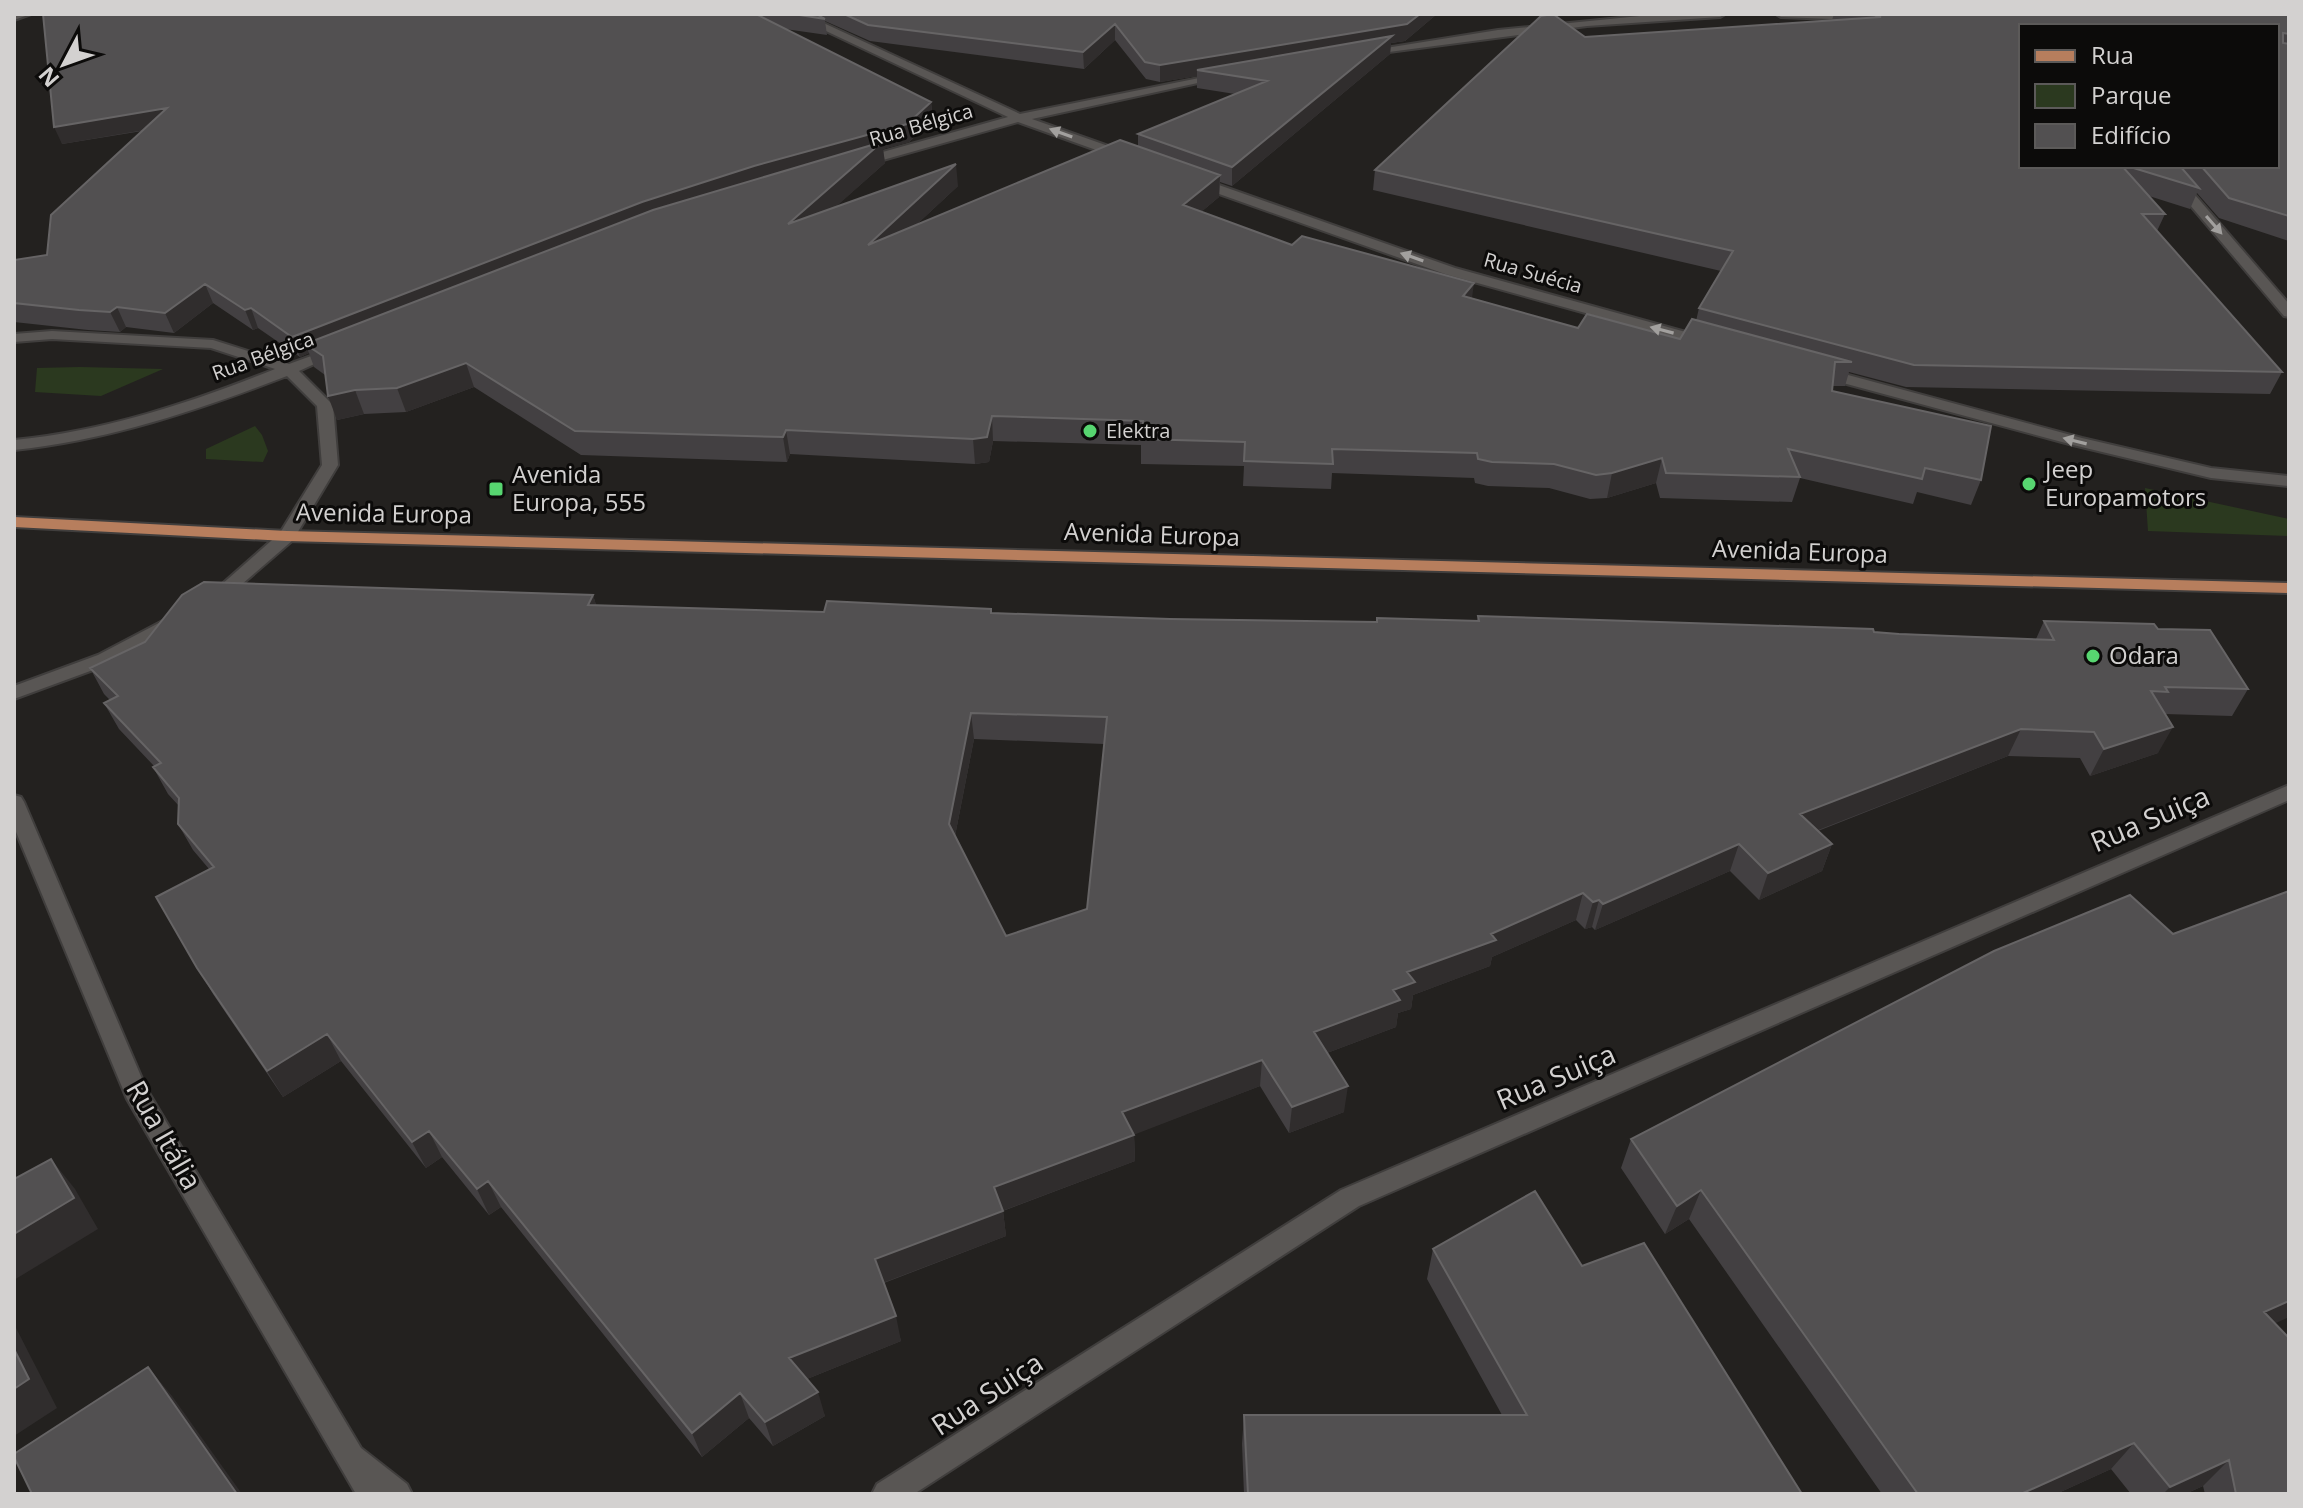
<svg xmlns="http://www.w3.org/2000/svg" width="2303" height="1508" viewBox="0 0 2303 1508" font-family="'Open Sans',sans-serif">
<style>
.green{fill:#2b391f}
.lines{fill:none;stroke-linecap:round;stroke-linejoin:round}
.minor-casing{stroke:#403e3d;stroke-width:4}
.major-casing{stroke:#403e3d;stroke-width:4}
.minor{fill:#595654;fill-rule:evenodd}
.major{fill:#b77e5d;fill-rule:evenodd}
.wall{fill:#434042;fill-rule:evenodd}
.shaded-wall{fill:#302d2d}
.building{fill:#525051;stroke:#666465;stroke-width:2;fill-rule:evenodd}
.oneway{fill:#a2a09e}
.poi-dot{fill:#57d570;stroke:#0c0b0a;stroke-width:3}
.labels{text-anchor:middle;stroke-width:6;stroke-linejoin:round;paint-order:stroke}
.far-street-label{font-size:20px;fill:#d3d1d0;stroke:#0c0b0a}
.far-poi-label{font-size:20px;fill:#d3d1d0;stroke:#0c0b0a;text-anchor:start}
.poi-label{font-size:24px;fill:#d3d1d0;stroke:#0c0b0a;text-anchor:start}
.street-label{font-size:24px;fill:#d3d1d0;stroke:#0c0b0a}
.near-street-label{font-size:28px;fill:#d3d1d0;stroke:#0c0b0a}
</style>
<rect width="100%" height="100%" fill="#23211f"/>
<path class="green" d="M80,367l83,2 -62,27 -66,-4 2,-24z
M255,426l7,9 6,16 -5,11 -57,-3v-10z
M2145,488l144,31v17l-141,-5z"/>
<g class="lines">
<defs>
<path id="minor" d="M14,14h17l-17,6z
M790,14h14l216,100 204,-41 6,3 -198,43 96,34v6l-4,1 -106,-38 -160,45 -4,-1v-6l154,-43z
M1660,14h65l-5,3 -133,9 -221,29 -5,-3 137,-22z
M1776,14h82l4,3 -5,3 -76,-3z
M2157,166h13l119,138v13l-5,-1z
M1191,178h8l256,90 256,71 2,3 -2,3h-10l-256,-71 -254,-90z
M52,331l161,9 76,24 47,-17 7,4 -44,20 34,34 5,60 -45,75 -74,64h-12l-3,-4 76,-67 42,-68 -5,-59 -30,-30c-89,34 -178,64 -273,74v-10c92,-9 176,-37 261,-71l-64,-21 -159,-9 -38,3v-8z
M1822,368l260,70 129,30 78,8v10l-78,-8 -138,-33 -256,-69v-6z
M174,615l9,6 -3,4 -68,38 -98,36v-13l84,-31z
M2289,785v15l-930,406 -445,288h-42l5,-10 464,-294z
M14,795l7,2 3,5 122,286 215,360 46,36 5,10h-56l-229,-395 -113,-272z"/>
<path id="major" d="M14,517l273,14 2002,52v10l-2002,-52 -273,-14z"/>
</defs>
<use href="#minor" class="minor-casing"/>
<use href="#major" class="major-casing"/>
<use href="#minor" class="minor"/>
<use href="#major" class="major"/>
</g>
<path class="wall" d="M43,14h1394l-32,27 -14,2 -1,11 -158,132 -12,-4 -1,15 -18,15 91,33 180,53 106,30 102,11 16,-18 3,-13 22,-37 -348,-81 2,-20 210,-133 247,-17 2,-6h455v227l-70,-23 -22,-25 -7,16 -41,-13 16,18 -8,17 125,141 -12,22 -364,-7 -57,-15 -4,14h-13v5l149,89 -10,25 -54,-13 -4,12 -113,-26 -8,24 -132,-4 -4,-15 -49,15 -17,1 -41,-11 -61,-2 -13,-3 -1,-5 -142,-5 -1,16 -88,-3 1,-20 -103,-2v-19l-148,-4 -4,21 -14,2 -185,-10 -3,8 -206,-7 -107,-68 -68,25 -42,2 -27,6 -12,-45 -11,-8 -5,-14 -9,4 -42,-29 -5,2 -40,-27 -39,30 -48,-6 -6,5 -32,-2 -74,-8v-62l33,-5 95,-124 -80,13zM825,21l45,20 214,28 31,-29 31,39 14,3 37,-6v12l38,6 -97,40v12l-222,79 42,-39 -123,21 50,-44 -2,-14 26,-7 24,-22 -2,-18 -146,-73 42,6zM2277,26v140h-256z
M593,595l3,10 228,7 167,-3 1,4 178,6 206,3 1,-4 100,3 1,-5 558,23 8,-18 114,8 90,60 -16,27 -67,-2 -7,39 -68,23 -10,-18 -72,-2 -190,75 14,13 -10,27 -63,29 -29,-29 -135,59 -3,-3 -7,2 -9,-9 -84,37 -2,9 -77,29 -2,14 -13,4 -2,14 -69,26 17,59 -55,21 -29,-47 -126,48 1,27 -132,50 3,25 -122,47 17,58 -94,38 18,37 -52,30 -24,-28 -47,39 -201,-250 -12,8 -47,-58 -16,11 -85,-107 -58,36 -70,-103 -57,-97 53,-28 -16,-19 -15,-26 1,-18 -11,-12 -15,-27 1,-1 -35,-37 -15,-26 6,-3 -6,-6 -14,-26zM974,739l130,5 -17,165 -81,27 -51,-100z
M1631,1139l644,185 14,170h-84l-2,-8 -18,8h-54l-20,-25 -55,25h-174l-193,-275 -24,15 -44,-66z
M1433,1249l149,17 220,228h-558l-2,-50 2,-29h258l-75,-136z"/>
<path class="shaded-wall" d="M1420,14h17l-32,27 -14,2 -1,11 -158,132v-19l149,-122 -184,25v6l-37,6v-17z
M1115,24v16l-31,29 -1,-17z
M931,102l2,18 -24,22 -26,7 2,14 -93,83 -487,98 4,9 -9,4 -8,-20 350,-135z
M167,108l7,17 -112,19 -8,-17z
M956,164l2,22 -87,81 -3,-22z
M1220,175l-1,22 -37,31 1,-23z
M1474,283l-3,23 -8,-10z
M205,284l8,19 -39,30 -9,-20z
M117,307l9,20 -6,5 -10,-20z
M251,308l7,20 -5,2 -8,-20z
M466,363l8,24 -68,25 -9,-24z
M355,390l9,24 -27,6 -9,-24z
M992,416l1,25 -4,21 -14,2 -2,-25z
M786,430l4,24 -3,8 -4,-25z
M1662,458l-6,25 -49,15 5,-25z
M593,595l8,26 -13,-16z
M971,713l3,26 -22,112 -3,-27z
M2173,727l-15,26 -68,23 14,-27z
M2021,729l-13,27 -218,85 10,-27z
M1739,844l-9,27 -135,59 8,-26z
M1832,844l-10,27 -63,29 9,-27z
M1583,893l-7,27 -84,37 -2,9 -77,29 -2,14 -13,4 -2,14 -85,32 3,-27 79,-42 14,-18z
M1599,900l-7,27 -7,2 8,-27z
M327,1034l14,27 -58,36 -16,-26z
M1262,1060l-2,26 -137,53 -1,-27z
M1348,1086l-4,26 -55,21 3,-26z
M429,1131l13,26 -16,11 -14,-26z
M1134,1135l1,26 -138,52 -3,-26z
M51,1159l24,30 23,40 -84,51v-46z
M488,1181l13,26 -12,8 -12,-26z
M1701,1190l-12,29 -24,15 12,-28z
M1003,1211l3,25 -126,48 -5,-25z
M2289,1301v16l-50,23 25,-28z
M896,1316l5,25 -104,42 -8,-25z
M14,1324l43,84 -43,28z
M148,1367l24,29 70,98h-5z
M818,1392l7,24 -52,30 -8,-24z
M740,1393l9,25 -47,39 -10,-24z
M2134,1443l-23,26 -55,25h-35z
M2229,1460l-26,26 -18,8h-22l7,-7z"/>
<path class="building" d="M43,14h713l175,88 -24,22 -153,42 -112,36 -350,135 -41,-29 -6,2 -40,-26 -40,29 -48,-6 -7,5 -31,-2 -65,-7v-43l33,-5 4,-40 116,-107 -113,19z
M793,14h23l9,5z
M844,14h576l-13,10 -247,41 -15,-3 -30,-38 -32,28 -215,-27z
M1553,14l32,23 296,-20 -10,-3h418v20l-6,-1v10l6,1v172l-60,-18 -28,-32h76v-140h-256v140h101l43,48h-23l140,158 -368,-7 -215,-57 34,-57 -358,-81 166,-154z
M1392,36l-160,131 -94,-33 129,-53 -70,-11z
M1120,140l100,35 -37,30 109,40 10,-9 172,47 -11,13 115,32 9,-14 93,25 12,-20 160,43h-17l-3,29 159,35 -10,54 -56,-12 -3,11 -134,-30 12,28 -134,-4 -4,-15 -50,15 -16,2 -42,-11 -62,-2 -14,-3 -1,-6 -145,-4 1,15 -89,-3 1,-19 -104,-3 2,-18 -151,-5 -5,21 -14,2 -187,-9 -3,7 -208,-6 -109,-68 -69,25 -42,2 -27,6 -5,-40 -18,-12 348,-134 229,-68 -94,82 168,-60 -88,81z
M2127,166h53l19,22z
M204,582l389,13 -5,10 236,7 3,-11 164,8v4l179,6 207,3v-4l102,3 -1,-5 395,13 1,3 25,2 155,6 -10,-19 110,3 4,5 52,1 38,59 -83,-2 3,5 -17,-1 22,36 -69,22 -10,-17 -73,-3 -221,85 32,30 -64,29 -29,-29 -136,60 -4,-4 -6,2 -10,-9 -92,41 5,6 -89,32 8,10 -22,8 7,10 -86,32 34,54 -56,21 -30,-47 -140,52 12,23 -140,52 9,24 -128,48 21,57 -107,42 29,34 -53,30 -25,-29 -48,40 -204,-252 -11,8 -48,-58 -17,11 -85,-108 -60,37 -70,-103 -41,-71 58,-30 -36,-43 1,-26 -26,-31 8,-4 -57,-60 14,-7 -28,-28 55,-26 37,-47zM971,713l136,4 -20,192 -81,27 -57,-112z
M2289,891v410l-25,11 25,26v156h-53l-7,-34 -59,27 -36,-44 -113,51h-103l-217,-304 -24,16 -46,-67 363,-188 136,-56 43,39z
M51,1159l23,39 -60,36v-55z
M1535,1191l47,75 62,-23 158,251h-554l-4,-79h283l-94,-166z
M14,1349l15,30 -15,10z
M148,1367l89,127h-205l-18,-37v-3z"/>
<defs><path id="oneway-solid" d="M-6-.8H1V-3.2L6.5 0L1 3.2V.8H-6Z" transform="scale(2)"/></defs>
<g class="oneway">
<use href="#oneway-solid" transform="translate(1061 133) rotate(-160)"/>
<use href="#oneway-solid" transform="translate(2214 225) rotate(49)"/>
<use href="#oneway-solid" transform="translate(1412 257) rotate(-161)"/>
<use href="#oneway-solid" transform="translate(1662 330) rotate(-165)"/>
<use href="#oneway-solid" transform="translate(2075 441) rotate(-166)"/>
</g>
<g class="poi-dot">
<circle cx="1090" cy="431" r="8"/>
<circle cx="2029" cy="484" r="8"/>
<rect x="488" y="481" width="16" height="16" rx="4"/>
<circle cx="2093" cy="656" r="8"/>
</g>
<g class="labels">
<g class="far-street-label">
<text transform="translate(921 125) rotate(-16)" y="7">Rua Bélgica</text>
<text transform="translate(1533 273) rotate(16)" y="7">Rua Suécia</text>
<text transform="translate(263 356) rotate(-20)" y="7">Rua Bélgica</text>
</g>
<g class="far-poi-label">
<text x="1106" y="438">Elektra</text>
</g>
<g class="poi-label">
<text x="2045" y="478">Jeep<tspan x="2045" dy="28">Europamotors</tspan></text>
<text x="512" y="483">Avenida<tspan x="512" dy="28">Europa, 555</tspan></text>
<text x="2109" y="664">Odara</text>
</g>
<g class="street-label">
<text transform="translate(384 514) rotate(1)" y="8">Avenida Europa</text>
<text transform="translate(1152 535) rotate(2)" y="8">Avenida Europa</text>
<text transform="translate(1800 552) rotate(2)" y="8">Avenida Europa</text>
</g>
<g class="near-street-label">
<text transform="translate(2150 819) rotate(-23)" y="10">Rua Suiça</text>
<text transform="translate(1556 1077) rotate(-23)" y="10">Rua Suiça</text>
<text transform="translate(164 1135) rotate(60)" y="10">Rua Itália</text>
<text transform="translate(987 1394) rotate(-33)" y="10">Rua Suiça</text>
</g>
</g>
<rect width="2303" height="1508" fill="none" stroke="#d3d1d0" stroke-width="32"/>
<rect x="2019" y="24" width="260" height="144" fill="#0c0b0a" stroke="#5c5a59" stroke-width="2"/>
<rect x="2035" y="50" width="40" height="12" fill="#b77e5d" stroke="#5c5a59" stroke-width="2"/>
<text x="2091" y="64" font-size="24" fill="#d3d1d0">Rua</text>
<rect x="2035" y="84" width="40" height="24" fill="#2b391f" stroke="#5c5a59" stroke-width="2"/>
<text x="2091" y="104" font-size="24" fill="#d3d1d0">Parque</text>
<rect x="2035" y="124" width="40" height="24" fill="#525051" stroke="#5c5a59" stroke-width="2"/>
<text x="2091" y="144" font-size="24" fill="#d3d1d0">Edifício</text>
<g transform="translate(64 64) rotate(229)" stroke="#0c0b0a" stroke-width="6" paint-order="stroke">
<path d="M0-6L14 30L0 20L-14 30Z" fill="#d3d1d0"/>
<text y="-12" font-size="22" font-weight="bold" text-anchor="middle" fill="#d3d1d0">N</text>
</g>
</svg>
